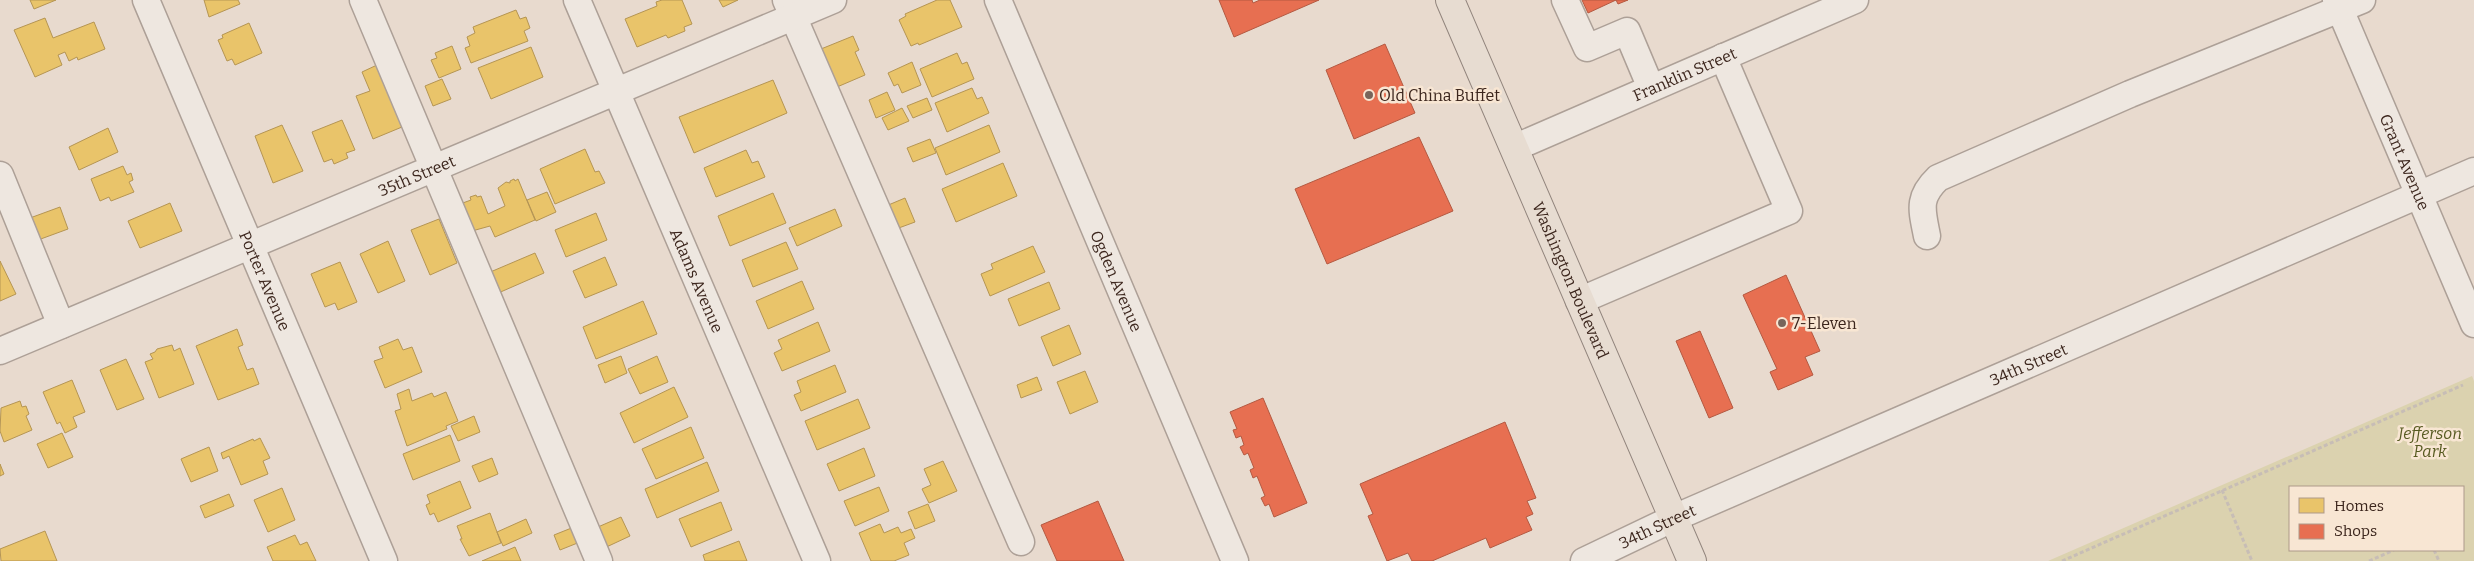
<svg xmlns="http://www.w3.org/2000/svg" width="2474" height="561" viewBox="0 0 2474 561" font-family="Bitter,serif">
<style>
.green{fill:#dbd2af;fill-rule:evenodd}
.homes{fill:#e9c46a;stroke:#b59553}
.shops{fill:#e76f51;stroke:#b45941}
.lines{fill:none;stroke-linecap:round;stroke-linejoin:round}
.minor-casing{stroke:#ada097;stroke-width:29}
.major-casing{stroke:#92857d;stroke-width:30}
.path{stroke:#c7bdb6;stroke-width:3;stroke-dasharray:4 2.5;stroke-linecap:butt}
.minor{stroke:#eee7e0;stroke-width:26}
.major{stroke:#e7dcd1;stroke-width:28}
.poi-dot{fill:#78655b;stroke:#f8e6d3;stroke-width:2}
.labels{text-anchor:middle;stroke-width:5;stroke-linejoin:round;paint-order:stroke}
.street-label{font-size:16px;fill:#3c261d;stroke:#f8e6d3}
.poi-label{font-size:16px;fill:#3c261d;stroke:#f8e6d3;text-anchor:start}
.park-label{font-size:16px;font-style:italic;fill:#585b22;stroke:#f8e6d3}
</style>
<rect width="100%" height="100%" fill="#e8dace"/>
<path class="green" d="M2472,376l2,5v180h-426zM2290,487h173v63h-173z"/>
<path class="homes" d="M30,0h26l-22,9z
M204,0h34l2,4 -31,13z
M662,0h20l10,24 -8,3 1,4 -17,7 -2,-3 -29,12 -12,-28 32,-13 -1,-4z
M719,0h19l-15,7z
M937,0h13l12,27 -43,18 -1,-2 -7,3 -12,-26 7,-4 -1,-2z
M516,10l4,9 6,-2 4,11 -6,3 4,10 -57,22 -6,-15 5,-2 -3,-9 8,-4 -2,-6z
M45,18l8,20 41,-16 11,27 -27,11 -1,-3 -8,4 -4,-9 -7,3 4,10 -27,12 -21,-47z
M249,23l13,30 -27,12 -3,-6 -5,2 -9,-21 5,-2 -1,-3z
M853,36l6,14 -4,2 10,23 -28,12 -16,-38z
M452,46l9,23 -22,9 -8,-18 6,-2 -2,-5z
M531,47l12,30 -52,22 -13,-31z
M957,53l5,11 5,-2 7,17 -42,18 -12,-28z
M912,62l9,23 -19,8 -4,-9 -4,2 -6,-13z
M377,65l25,62 -29,12 -17,-43 14,-5 -8,-19z
M442,79l9,20 -18,7 -8,-20z
M773,80l14,33 -93,40 -15,-36z
M972,88l5,11 5,-2 7,16 -42,19 -12,-29z
M887,92l8,18 -19,8 -7,-18z
M927,98l5,12 -19,8 -6,-12z
M902,108l7,13 -21,9 -6,-12z
M342,120l13,30 -9,3 2,5 -14,6 -2,-5 -8,3 -12,-30z
M282,125l21,46 -30,12 -18,-47z
M989,125l11,27 -54,23 -11,-27z
M108,128l10,24 -39,18 -10,-23z
M930,139l6,14 -23,9 -6,-14z
M585,149l10,23 4,-1 6,12 -50,21 -15,-35z
M746,150l6,13 6,-2 7,16 -49,20 -12,-29z
M1003,163l14,33 -61,26 -14,-33z
M123,166l4,9 4,-2 2,7 -4,2 5,10 -23,9 -2,-4 -9,4 -9,-22z
M514,179l1,2 3,-2 17,41 -40,17 -5,-11 -18,5 -12,-27 11,-4 -1,-3 6,-2 1,2 4,-1 7,18 17,-8 -7,-18 8,-6 4,1v-2z
M547,192l9,20 -20,9 -9,-21z
M773,193l13,30 -56,23 -12,-30z
M905,198l10,24 -19,7 -10,-23z
M170,203l12,28 -42,17 -12,-27z
M60,207l8,22 -30,11 -8,-22z
M835,209l7,17 -45,20 -8,-18z
M596,213l11,27 -41,17 -11,-27z
M439,219l18,44 -27,12 -19,-45z
M388,241l17,40 -27,12 -18,-39z
M786,242l12,27 -45,18 -11,-27z
M1033,246l12,26 -55,24 -9,-22 12,-5 -2,-5z
M535,253l9,20 -48,21 -8,-21z
M605,257l12,28 -32,13 -12,-27z
M0,261l16,33 -16,7z
M340,262l17,40 -19,8 -3,-7 -10,4 -14,-33z
M802,281l12,28 -46,20 -12,-28z
M1049,282l11,27 -41,17 -11,-27z
M643,301l14,33 -61,25 -13,-32z
M818,322l12,29 -48,20 -8,-18 8,-4 -4,-9z
M1069,325l12,29 -28,12 -12,-29z
M237,329l6,16 -5,2 9,23 6,-2 6,16 -41,16 -22,-54z
M398,339l5,11 9,-3 10,25 -37,16 -11,-27 9,-3 -4,-11z
M172,345l2,6 6,-3 14,36 -35,14 -14,-36 8,-3 -3,-5 5,-2 2,-3z
M621,356l6,17 -22,10 -7,-18z
M657,356l11,26 -28,12 -12,-25z
M126,359l18,40 -27,11 -17,-40z
M835,365l11,27 -45,19 -7,-16 7,-3 -4,-11z
M1085,371l13,31 -28,12 -13,-32z
M1037,377l5,13 -21,8 -4,-13z
M72,380l13,32 -12,5 4,10 -12,6 -5,-11 -3,2 -14,-32z
M674,387l14,30 -54,26 -14,-30z
M409,389l3,12 20,-8 2,4 12,-5 12,29 -12,5 1,3 -40,17 -12,-35 6,-2 -4,-15z
M858,399l12,29 -53,22 -12,-29z
M20,401l2,6 4,-1 3,8 -3,2 6,14 -28,12 -4,-11 1,-23z
M474,416l6,16 -22,9 -7,-15z
M691,427l13,31 -48,21 -14,-30z
M62,433l11,24 -25,11 -11,-24z
M450,435l10,26 -47,19 -10,-26z
M260,438l10,20 -7,3 5,13 -27,11 -12,-29 -6,3 -2,-6 32,-14 1,2z
M209,447l9,24 -27,11 -10,-23z
M864,448l11,28 -36,15 -12,-27z
M492,458l6,16 -19,8 -7,-16z
M943,461l14,30 -28,12 -7,-14 9,-4 -7,-16z
M707,462l12,29 -62,27 -12,-29z
M0,464l4,10 -4,2z
M460,481l11,27 -33,14 -4,-9 -4,2 -4,-10 4,-2 -3,-8z
M879,487l10,24 -34,15 -11,-25z
M282,488l13,32 -27,12 -14,-32z
M229,494l5,12 -29,12 -5,-12z
M721,502l11,28 -41,17 -12,-28z
M928,504l7,17 -20,8 -7,-17z
M490,513l11,30 -32,13 -9,-17h2l-5,-13z
M621,517l9,19 -30,14 -9,-20z
M526,519l6,14 -29,13 -6,-14z
M880,524l4,9 14,-6 3,6 10,-4 4,9 -11,5 5,12 -15,6h-23l-12,-28z
M574,527l6,15 -20,8 -6,-15z
M45,531l12,30h-56l-1,-12z
M295,535l5,10 7,-3 9,19h-43l-6,-14z
M739,541l8,20h-42l-2,-6z
M515,547l6,14h-39z"/>
<path class="shops" d="M1219,0h33l1,3 7,-3h59l-85,37z
M1582,0h46l-10,4 -2,-4 -28,13z
M1385,44l30,69 -61,26 -28,-69z
M1419,137l34,74 -126,53 -32,-75z
M1786,275l34,76 -15,6 8,18 -35,15 -8,-18 7,-3 -34,-74z
M1700,331l33,77 -24,10 -33,-77z
M1263,398l44,105 -33,14 -5,-13 -4,2 -4,-8 4,-2 -8,-20 -4,2 -3,-8 4,-2 -6,-15 -4,2 -4,-8 4,-2 -3,-9 -5,2 -3,-8 4,-1 -7,-17z
M1505,422l31,76 -9,3 6,13 -7,3 6,13 -42,18 -4,-10 -54,23h-20l-4,-8 -21,8 -19,-45 5,-2 -13,-30z
M1098,501l26,60h-67l-16,-36z"/>
<g class="lines">
<defs>
<g id="minor">
<path id="s1" d="M146,0l238,561"/>
<path d="M363,0l236,561"/>
<path id="s2" d="M577,0l240,561"/>
<path d="M786,0l235,542"/>
<path id="s3" d="M998,0l237,561"/>
<path d="M1565,0l22,48 40,-17 24,57"/>
<path id="s4" d="M2336,0l138,324"/>
<path id="s5" d="M1514,148l341,-148"/>
<path d="M0,175l61,150"/>
<path d="M1927,236c-5,-26 -10,-38 11,-58l192,-84 232,-94"/>
<path d="M1579,301l210,-90 -66,-154"/>
<path id="s6" d="M0,351l833,-351"/>
<path id="s7" d="M1584,561l90,-43 800,-347"/>
</g>
<g id="major">
<path id="s8" d="M1450,0l242,561"/>
</g>
</defs>
<use href="#minor" class="minor-casing"/>
<use href="#major" class="major-casing"/>
<path class="path" d="M2222,490l30,71
M2434,550l5,11
M2062,561l401,-176
M2369,561l25,-11"/>
<use href="#minor" class="minor"/>
<use href="#major" class="major"/>
</g>
<g class="poi-dot">
<circle cx="1369" cy="95" r="5"/>
<circle cx="1782" cy="323" r="5"/>
</g>
<g class="labels">
<g class="street-label">
<text dy="6" stroke="none"><textPath href="#s5" startOffset="186">Franklin Street</textPath></text>
<text dy="6" stroke="none"><textPath href="#s4" startOffset="176">Grant Avenue</textPath></text>
<text dy="6" stroke="none"><textPath href="#s6" startOffset="452">35th Street</textPath></text>
<text dy="6" stroke="none"><textPath href="#s1" startOffset="305">Porter Avenue</textPath></text>
<text dy="6" stroke="none"><textPath href="#s2" startOffset="305">Adams Avenue</textPath></text>
<text dy="6" stroke="none"><textPath href="#s3" startOffset="305">Ogden Avenue</textPath></text>
<text dy="6" stroke="none"><textPath href="#s8" startOffset="305">Washington Boulevard</textPath></text>
<text dy="6" stroke="none"><textPath href="#s7" startOffset="486">34th Street</textPath></text>
<text dy="6" stroke="none"><textPath href="#s7" startOffset="81">34th Street</textPath></text>
</g>
<g class="poi-label">
<text x="1379" y="101">Old China Buffet</text>
<text x="1792" y="329">7-Eleven</text>
</g>
<g class="park-label">
<text x="2430" y="439">Jefferson<tspan x="2430" dy="18">Park</tspan></text>
</g>
</g>
<rect x="2289" y="486" width="175" height="65" fill="#f8e6d3" stroke="#ad998a"/>
<rect x="2299" y="498" width="25" height="15" fill="#e9c46a" stroke="#ad998a"/>
<text x="2334" y="511" font-size="15" fill="#3c261d">Homes</text>
<rect x="2299" y="524" width="25" height="15" fill="#e76f51" stroke="#ad998a"/>
<text x="2334" y="536" font-size="15" fill="#3c261d">Shops</text>
</svg>
